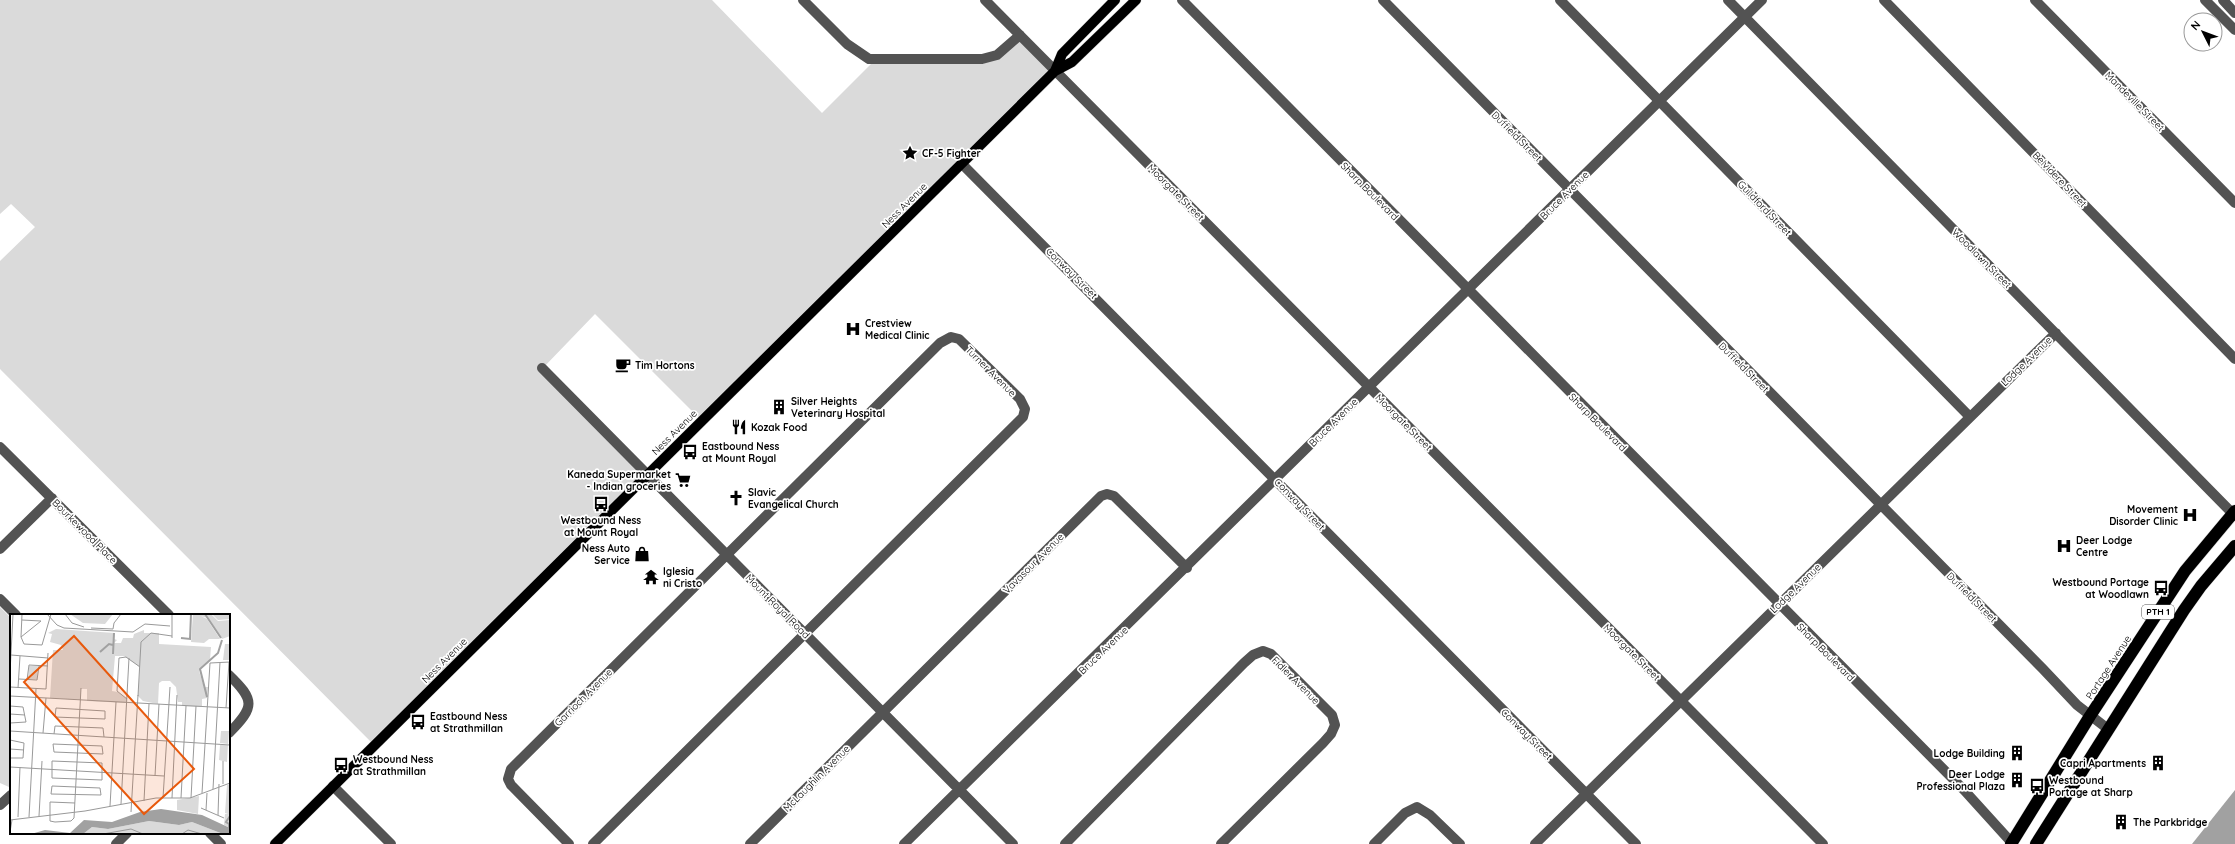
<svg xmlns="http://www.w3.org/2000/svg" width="2235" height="844" viewBox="0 0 2235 844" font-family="Quicksand,sans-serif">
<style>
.green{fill:#dadada}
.water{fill:#a1a1a1}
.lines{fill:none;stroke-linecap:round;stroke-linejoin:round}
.major-casing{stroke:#dbdbdb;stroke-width:11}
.highway-casing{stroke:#dbdbdb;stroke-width:13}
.minor{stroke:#535353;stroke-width:10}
.major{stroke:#000;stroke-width:10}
.highway{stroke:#000;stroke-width:12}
.labels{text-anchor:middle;stroke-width:3.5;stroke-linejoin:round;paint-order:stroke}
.shield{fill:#fff;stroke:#4c4c4c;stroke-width:1}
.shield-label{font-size:9px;font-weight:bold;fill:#000}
.street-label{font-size:10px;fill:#000;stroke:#fff}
.poi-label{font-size:10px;font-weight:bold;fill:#000;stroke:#fff;text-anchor:start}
.inset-river{fill:none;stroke:#a1a1a1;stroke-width:2}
.inset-road{fill:none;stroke:#999;stroke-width:1}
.view{fill:#e8590c;fill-opacity:0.15;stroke:#e8590c;stroke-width:2}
.inset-edge{fill:none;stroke:#000;stroke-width:2}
</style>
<rect width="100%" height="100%" fill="#fff"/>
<path class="green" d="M0,0h712l110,113 53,-53 107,-1 38,-24 35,36 -353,350 -107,-107 -53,55 106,105 -274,271 -374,-376v-108l35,-34 -24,-23 -11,10z
M0,607l11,11v168l-2,1 -9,-4z"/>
<path class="water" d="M2235,790v54h-43z"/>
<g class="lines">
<defs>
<path id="major" d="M1055,71l7,-17 53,-54
M275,844l780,-773 17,-9 64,-62"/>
<path id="highway" d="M2011,844l79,-128 95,-145 50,-60
M2036,844l148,-234 17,-24 34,-40"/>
</defs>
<use href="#major" class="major-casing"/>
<use href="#highway" class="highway-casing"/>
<path class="minor" d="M803,0l44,44 22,15h113l15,-4 23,-20
M985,0l838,844
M1182,0l782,790 49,54
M1383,0l660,669 34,36 31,24
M1560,0l410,417
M1728,0l507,516
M1884,0l351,359
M2035,0l200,203
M2205,0l30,30
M2223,0l12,13
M962,164l674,680
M542,368l471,476
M0,447l169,168
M0,549l52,-51
M0,599l16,16
M229,675c26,25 26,32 0,58
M333,786l58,58
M0,805l11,-10
M210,833l11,11
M116,844l11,-11
M569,844l-58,-59 -3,-6 3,-10 429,-426 11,-6 8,2 61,60 5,10 -2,8 -430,427
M750,844l351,-348 6,-2 7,2 73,72
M904,844l858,-844
M1065,844l179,-181 9,-8 10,-4 8,3 61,61 3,10 -4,9 -8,9 -102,101
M1374,844l31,-31 12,-6 13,8 30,29
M1535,844l521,-511"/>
<use href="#major" class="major"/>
<use href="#highway" class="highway"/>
</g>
<defs>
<symbol id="sight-bare" viewBox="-9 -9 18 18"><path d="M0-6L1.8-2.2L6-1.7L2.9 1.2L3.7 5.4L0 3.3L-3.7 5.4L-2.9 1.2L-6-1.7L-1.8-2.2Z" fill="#000" stroke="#fff" stroke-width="2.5" paint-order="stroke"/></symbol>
<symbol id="hospital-bare" viewBox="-9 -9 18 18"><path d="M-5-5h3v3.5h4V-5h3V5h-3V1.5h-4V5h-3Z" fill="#000" stroke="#fff" stroke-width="2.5" paint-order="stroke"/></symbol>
<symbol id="cafe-bare" viewBox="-9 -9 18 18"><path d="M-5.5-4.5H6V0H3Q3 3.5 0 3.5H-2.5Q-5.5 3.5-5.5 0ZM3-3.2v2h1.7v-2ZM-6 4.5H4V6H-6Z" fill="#000" stroke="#fff" stroke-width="2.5" paint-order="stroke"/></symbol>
<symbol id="building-bare" viewBox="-9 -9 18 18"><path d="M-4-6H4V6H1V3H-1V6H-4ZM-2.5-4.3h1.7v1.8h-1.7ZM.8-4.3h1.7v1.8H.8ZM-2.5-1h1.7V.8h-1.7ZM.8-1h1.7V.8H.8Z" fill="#000" stroke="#fff" stroke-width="2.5" paint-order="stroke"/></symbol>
<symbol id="restaurant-bare" viewBox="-9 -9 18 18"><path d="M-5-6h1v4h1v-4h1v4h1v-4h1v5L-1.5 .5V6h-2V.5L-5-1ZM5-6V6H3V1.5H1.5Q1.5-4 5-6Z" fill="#000" stroke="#fff" stroke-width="2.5" paint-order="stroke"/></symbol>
<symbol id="bus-bare" viewBox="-9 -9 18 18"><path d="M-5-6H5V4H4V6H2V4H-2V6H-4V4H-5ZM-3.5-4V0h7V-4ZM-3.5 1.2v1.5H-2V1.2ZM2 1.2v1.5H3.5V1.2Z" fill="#000" stroke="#fff" stroke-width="2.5" paint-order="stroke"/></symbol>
<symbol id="supermarket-bare" viewBox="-9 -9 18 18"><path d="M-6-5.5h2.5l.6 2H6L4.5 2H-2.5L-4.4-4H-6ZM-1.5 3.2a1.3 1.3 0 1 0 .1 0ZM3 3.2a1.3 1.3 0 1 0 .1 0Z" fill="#000" stroke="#fff" stroke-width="2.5" paint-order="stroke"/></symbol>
<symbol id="church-bare" viewBox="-9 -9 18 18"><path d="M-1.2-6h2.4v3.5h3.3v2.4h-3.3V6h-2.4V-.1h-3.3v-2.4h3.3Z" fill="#000" stroke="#fff" stroke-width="2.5" paint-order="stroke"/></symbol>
<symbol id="shop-bare" viewBox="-9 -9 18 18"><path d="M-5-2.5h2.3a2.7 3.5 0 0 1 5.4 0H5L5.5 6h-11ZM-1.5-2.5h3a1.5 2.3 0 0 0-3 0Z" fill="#000" stroke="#fff" stroke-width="2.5" paint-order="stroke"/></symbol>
<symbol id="temple-bare" viewBox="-9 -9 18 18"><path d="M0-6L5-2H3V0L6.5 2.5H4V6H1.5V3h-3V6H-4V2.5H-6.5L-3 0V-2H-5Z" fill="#000" stroke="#fff" stroke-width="2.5" paint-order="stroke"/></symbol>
</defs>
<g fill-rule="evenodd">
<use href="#sight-bare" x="899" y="142" width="22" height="22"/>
<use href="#hospital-bare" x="842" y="318" width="22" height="22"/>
<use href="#cafe-bare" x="612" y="354" width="22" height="22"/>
<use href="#building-bare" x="768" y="396" width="22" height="22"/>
<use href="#restaurant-bare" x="728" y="416" width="22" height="22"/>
<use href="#bus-bare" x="679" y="441" width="22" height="22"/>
<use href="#supermarket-bare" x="672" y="469" width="22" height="22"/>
<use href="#church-bare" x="725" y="487" width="22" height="22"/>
<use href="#bus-bare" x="590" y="493" width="22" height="22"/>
<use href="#hospital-bare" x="2179" y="504" width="22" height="22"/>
<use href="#hospital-bare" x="2053" y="535" width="22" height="22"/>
<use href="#shop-bare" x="631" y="543" width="22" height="22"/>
<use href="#temple-bare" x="640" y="566" width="22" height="22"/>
<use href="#bus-bare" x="2150" y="577" width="22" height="22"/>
<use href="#bus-bare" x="407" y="711" width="22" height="22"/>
<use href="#building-bare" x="2006" y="742" width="22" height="22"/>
<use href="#building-bare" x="2147" y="752" width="22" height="22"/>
<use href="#bus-bare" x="330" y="754" width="22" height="22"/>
<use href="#building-bare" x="2006" y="769" width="22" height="22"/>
<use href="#bus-bare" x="2026" y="775" width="22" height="22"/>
<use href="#building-bare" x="2110" y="811" width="22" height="22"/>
</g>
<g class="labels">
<rect class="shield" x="2142" y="605" width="32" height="14" rx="3"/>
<g class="shield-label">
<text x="2158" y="615">PTH 1</text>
</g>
<g class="street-label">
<text transform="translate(2135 101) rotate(45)" y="4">Mandeville Street</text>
<text transform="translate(1517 136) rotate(45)" y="4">Duffield Street</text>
<text transform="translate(2060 179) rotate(46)" y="4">Belvidere Street</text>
<text transform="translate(1370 191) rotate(45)" y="4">Sharp Boulevard</text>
<text transform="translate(1176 192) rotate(45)" y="4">Moorgate Street</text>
<text transform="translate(1564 195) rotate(-45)" y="4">Bruce Avenue</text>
<text transform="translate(904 205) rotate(-45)" y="4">Ness Avenue</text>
<text transform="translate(1765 208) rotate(46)" y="4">Guildford Street</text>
<text transform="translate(1982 258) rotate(45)" y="4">Woodlawn Street</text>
<text transform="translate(1072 273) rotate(45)" y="4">Conway Street</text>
<text transform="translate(2026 361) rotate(-44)" y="4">Lodge Avenue</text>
<text transform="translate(1744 367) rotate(45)" y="4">Duffield Street</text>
<text transform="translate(991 371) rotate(45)" y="4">Turner Avenue</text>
<text transform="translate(1333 422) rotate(-45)" y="4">Bruce Avenue</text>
<text transform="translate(1404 422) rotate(45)" y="4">Moorgate Street</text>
<text transform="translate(1598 422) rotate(45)" y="4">Sharp Boulevard</text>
<text transform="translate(674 432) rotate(-45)" y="4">Ness Avenue</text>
<text transform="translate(1300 504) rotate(46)" y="4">Conway Street</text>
<text transform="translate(85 531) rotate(45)" y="4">Bourkewood Place</text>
<text transform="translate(1033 563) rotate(-45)" y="4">Vavasour Avenue</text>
<text transform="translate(1795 588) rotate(-44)" y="4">Lodge Avenue</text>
<text transform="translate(1972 597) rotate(45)" y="4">Duffield Street</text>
<text transform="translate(778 606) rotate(45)" y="4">Mount Royal Road</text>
<text transform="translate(1103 650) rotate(-44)" y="4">Bruce Avenue</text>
<text transform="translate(1632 652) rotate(45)" y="4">Moorgate Street</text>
<text transform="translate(1826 652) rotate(45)" y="4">Sharp Boulevard</text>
<text transform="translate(444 660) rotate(-45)" y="4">Ness Avenue</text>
<text transform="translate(2108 667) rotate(-57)" y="4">Portage Avenue</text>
<text transform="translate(1296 680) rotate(45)" y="4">Fidler Avenue</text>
<text transform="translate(583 697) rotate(-45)" y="4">Garrioch Avenue</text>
<text transform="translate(1527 734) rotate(45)" y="4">Conway Street</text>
<text transform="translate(816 778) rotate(-45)" y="4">McLaughlin Avenue</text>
</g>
<g class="poi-label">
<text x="922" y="157">CF-5 Fighter</text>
<text x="865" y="327">Crestview<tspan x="865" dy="12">Medical Clinic</tspan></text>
<text x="635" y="369">Tim Hortons</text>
<text x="791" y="405">Silver Heights<tspan x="791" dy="12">Veterinary Hospital</tspan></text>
<text x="751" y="431">Kozak Food</text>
<text x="702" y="450">Eastbound Ness<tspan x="702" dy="12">at Mount Royal</tspan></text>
<text x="671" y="478" text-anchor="end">Kaneda Supermarket<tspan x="671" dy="12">- Indian groceries</tspan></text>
<text x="748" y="496">Slavic<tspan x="748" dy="12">Evangelical Church</tspan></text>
<text x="2178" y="513" text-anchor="end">Movement<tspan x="2178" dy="12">Disorder Clinic</tspan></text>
<text x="601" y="524" text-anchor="middle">Westbound Ness<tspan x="601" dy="12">at Mount Royal</tspan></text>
<text x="2076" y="544">Deer Lodge<tspan x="2076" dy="12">Centre</tspan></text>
<text x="630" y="552" text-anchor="end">Ness Auto<tspan x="630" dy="12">Service</tspan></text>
<text x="663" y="575">Iglesia<tspan x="663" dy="12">ni Cristo</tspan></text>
<text x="2149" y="586" text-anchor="end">Westbound Portage<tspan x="2149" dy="12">at Woodlawn</tspan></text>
<text x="430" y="720">Eastbound Ness<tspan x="430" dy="12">at Strathmillan</tspan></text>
<text x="2005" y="757" text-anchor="end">Lodge Building</text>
<text x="353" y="763">Westbound Ness<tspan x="353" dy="12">at Strathmillan</tspan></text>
<text x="2146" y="767" text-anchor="end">Capri Apartments</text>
<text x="2005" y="778" text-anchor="end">Deer Lodge<tspan x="2005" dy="12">Professional Plaza</tspan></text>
<text x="2049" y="784">Westbound<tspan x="2049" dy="12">Portage at Sharp</tspan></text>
<text x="2133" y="826">The Parkbridge</text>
</g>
</g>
<g transform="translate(10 614)">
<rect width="220" height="220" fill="#fff"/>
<path d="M60,0h43l-8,10 -22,-1zM183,0h12l2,4 -6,-2 6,3 13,20h-11l-5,4 -13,-1zM196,0h5l7,7 12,-1v16l-8,3zM202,0h18v5l-12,1zM46,15l59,4 -1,6 3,1 -3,3h7l2,-5h10l1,-4 10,-4v3h15v11l52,3 -1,13 -11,11 5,16h4l-1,11 -5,1v8l-20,-1v-4h-4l-2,-15 -6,-6h-8l-3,2 -1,21 -15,-3 -5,-5 2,-29 -16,-11h-9l-3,35 6,1 9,7v4l-40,-2v-12h-6v11l-31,-2 3,-48h10l-2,-5 -11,-3 2,-8 -4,-1zM215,30h5v16h-7zM19,52h9l-1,13h-9zM211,117h8l-1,13 -8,-1zM210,131h8l-1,17 -8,-2zM220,170v44l-6,-3 1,-11h3l-3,-1 2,-28zM189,182l-1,18 -21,-4v-10zM139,207l30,4 13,-3 31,12h-140l9,-7 16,2z" fill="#dadada"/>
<path d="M151,195l41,6 28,13v6h-7l-31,-12 -13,3 -30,-4 -41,8 -16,-2 -9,7h-52l14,-4 25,3 14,-13 28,2 28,-10z" fill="#a1a1a1"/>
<path class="inset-river" d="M195,0l16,24M171,24l9,1 1,-25M90,38l9,-8 4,1M103,40l1,-21M197,83l-7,-28 18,-16 4,-13M219,215v-5l-3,-2 4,-6"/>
<path class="inset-road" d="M12,0l-1,23 3,7 18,1 9,-31M37,0l10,11 7,3 69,4 12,-8 25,2M55,0l7,9 12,4M162,0v24M12,6l19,1M81,14l22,1M103,15l1,-6 7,-9M11,23l20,-16M1,41l37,3M0,59l3,-59M9,65l18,1 2,-14M17,66l2,-15 19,1M0,73l36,2 2,-36M8,74l2,-32M0,82l220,12M128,82l3,-54 10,-9 21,3M117,85l-10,-8 2,-33 7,-1 14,10M0,92l13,1 3,15 -16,1M46,94l49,3v8l-50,-2zM216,94l3,-46M0,100l15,1M0,117l220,14M33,119l3,-35M44,120l1,-8 48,2 1,9M0,126l14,3 -1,15h-13M43,130l49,2 1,8 -49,-2zM0,135l14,1M42,147l50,2v17l-50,-2zM0,153l154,9M145,162l4,-72M213,170v-23M42,172l48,2 1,7 -50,-1zM203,175l7,-127M192,179l8,-130 20,-1M153,184l7,-111M162,184l5,-103M171,184l5,-92M181,184l5,-92M134,187l5,-97M111,190l8,-146M100,192l6,-104M191,194l23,10M196,196l1,-17M121,198l7,-117M208,201l1,-31M29,202l3,-55M8,203l2,-50M19,203l7,-128M0,206l75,-9 71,-13h34l40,-15M45,208l16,-1 3,-3 7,-130M45,208l-5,-1v-19l25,1M0,218l2,-12M93,220l28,-5 12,5M172,220l6,-4 14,4"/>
<path class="view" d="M64,22l120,133 -50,45 -120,-132z"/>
<rect width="220" height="220" class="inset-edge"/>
</g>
<g transform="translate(2203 32) rotate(312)"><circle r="19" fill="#ffffff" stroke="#999999"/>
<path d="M0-3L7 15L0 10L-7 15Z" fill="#000000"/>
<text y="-6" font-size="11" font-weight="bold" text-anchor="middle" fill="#000000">N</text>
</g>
</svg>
